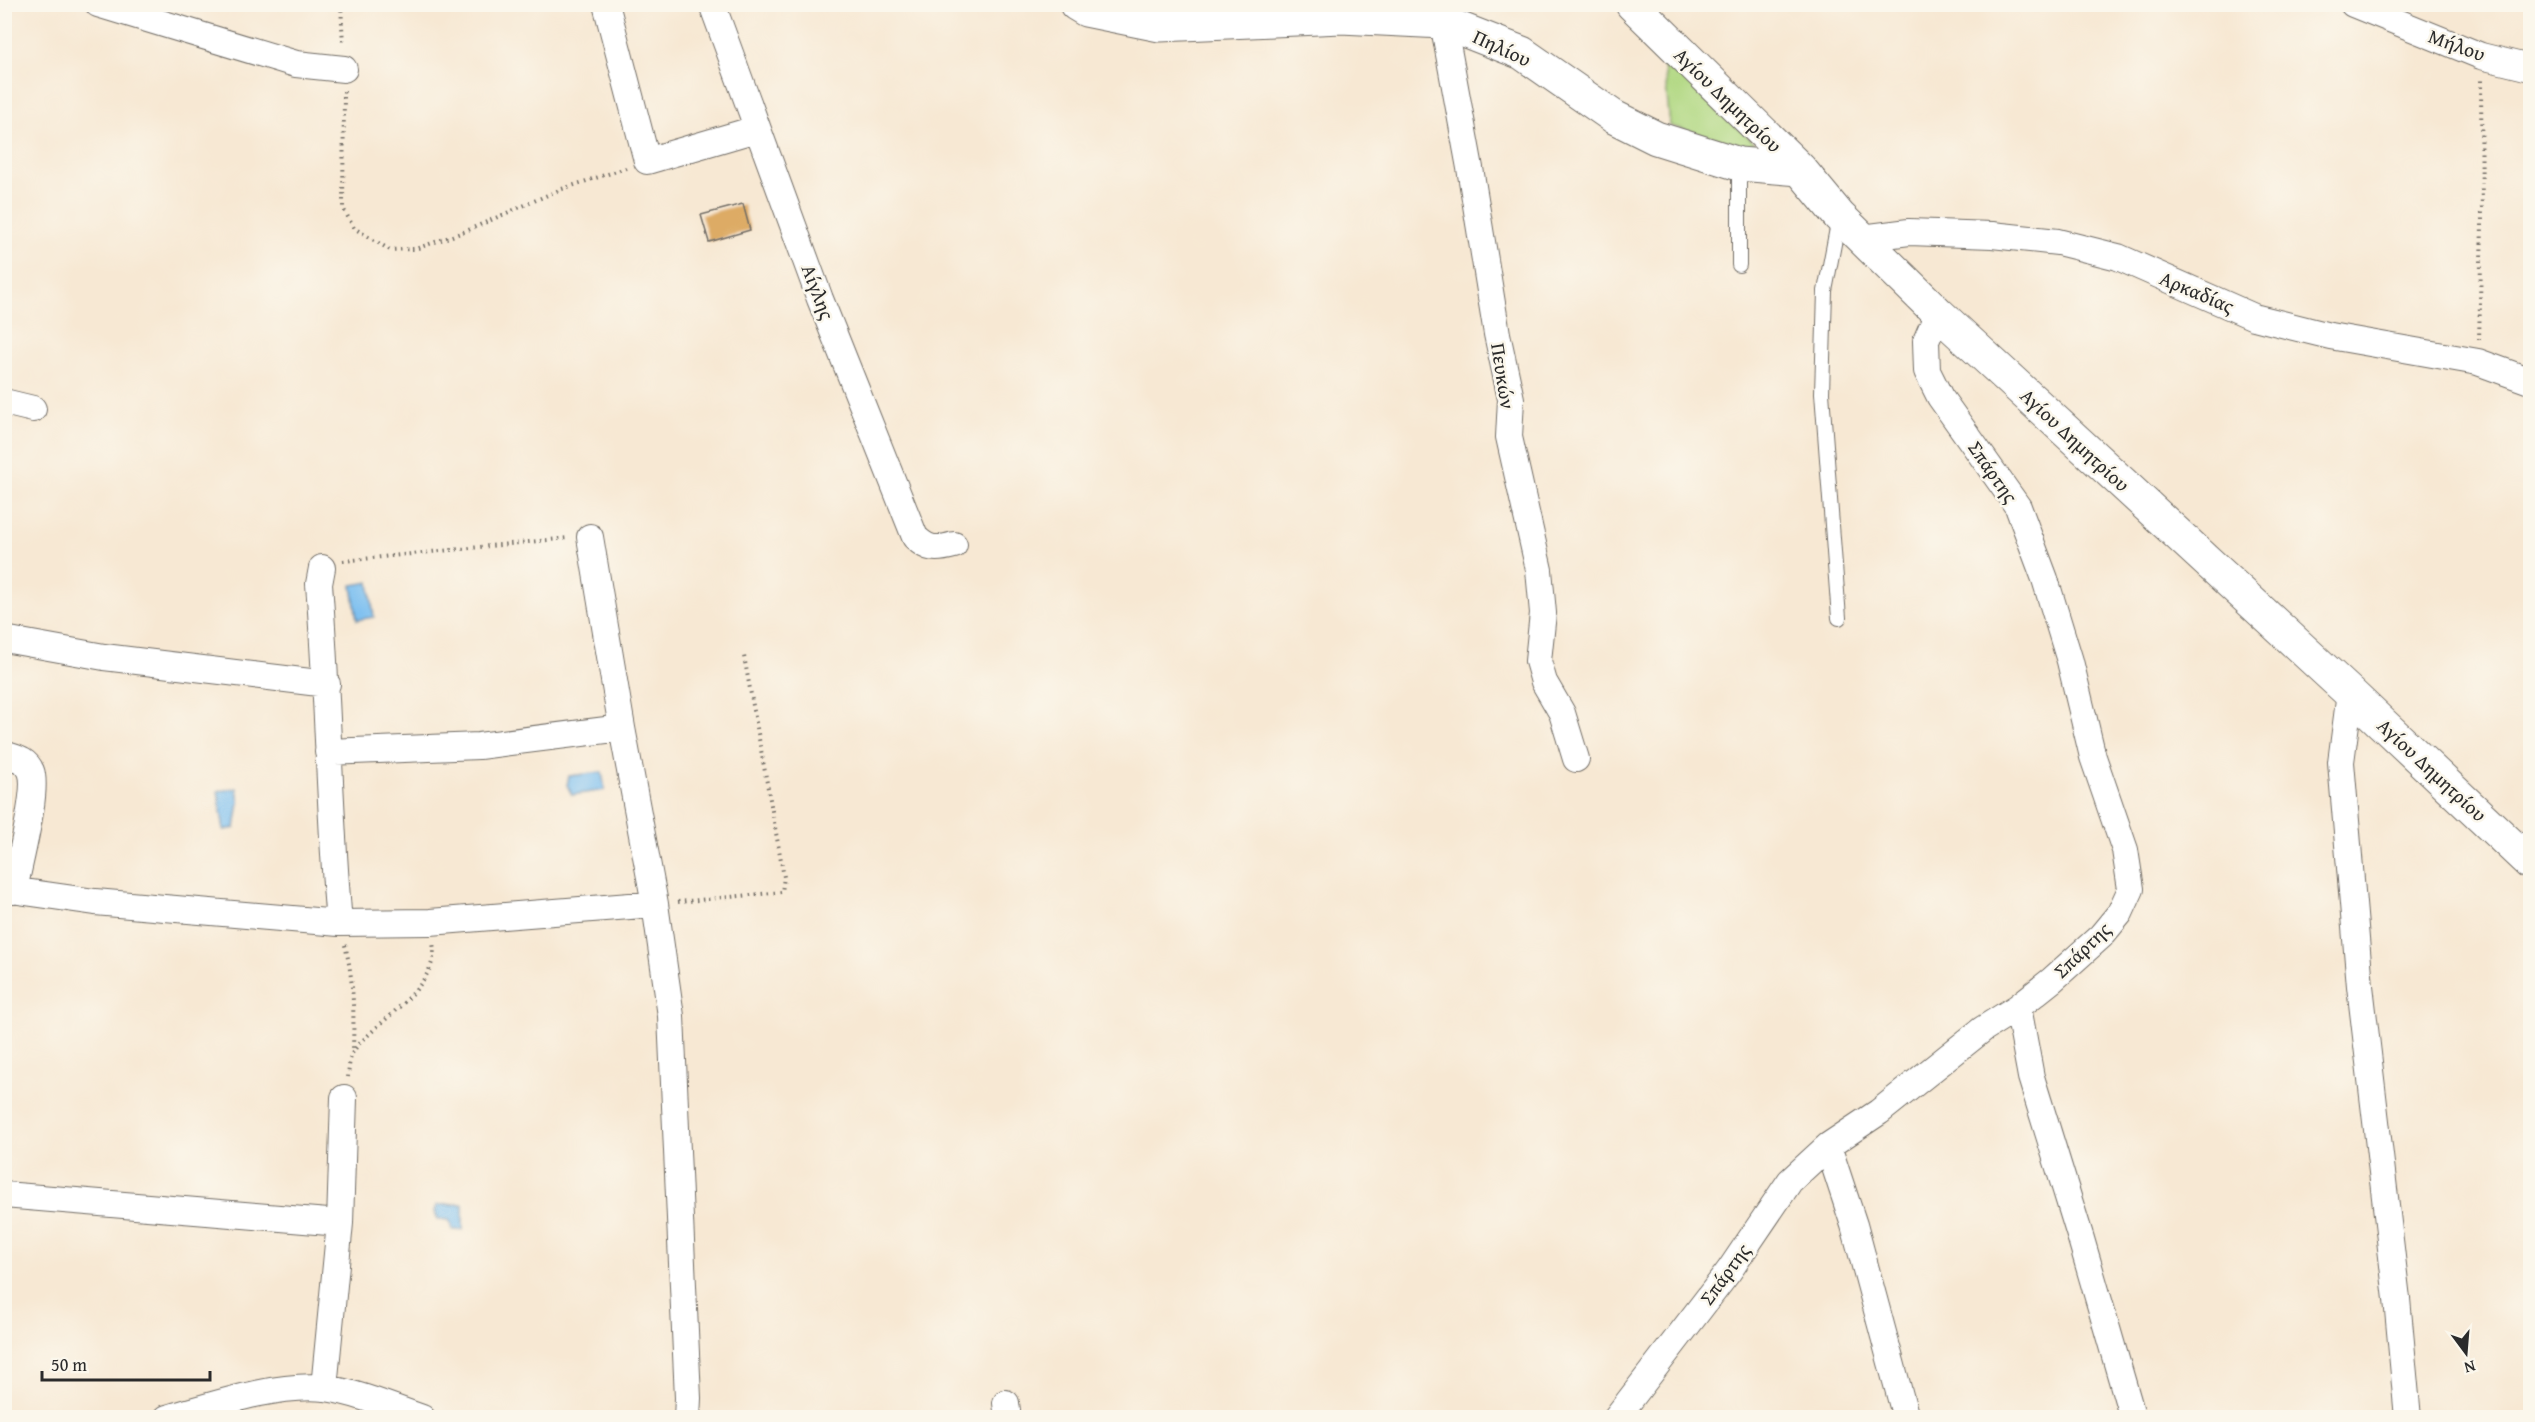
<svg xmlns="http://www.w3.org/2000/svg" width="2535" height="1422" viewBox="0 0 2535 1422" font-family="'Gentium Book Plus',serif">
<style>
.green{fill:#b1d882;stroke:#6e8256;stroke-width:1.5}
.water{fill:#79bef0;stroke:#52748e;stroke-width:1.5}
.building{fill:#ddab65}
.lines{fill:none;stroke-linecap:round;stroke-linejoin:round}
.service-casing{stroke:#726d66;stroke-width:16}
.minor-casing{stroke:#726d66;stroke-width:28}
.tertiary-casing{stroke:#726d66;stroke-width:35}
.path{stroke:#726d66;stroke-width:4;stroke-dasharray:1.5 4.5;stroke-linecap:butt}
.service{stroke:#fff;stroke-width:14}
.minor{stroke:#fff;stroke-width:26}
.tertiary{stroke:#fff;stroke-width:33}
.labels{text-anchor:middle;stroke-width:5;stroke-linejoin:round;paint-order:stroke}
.street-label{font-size:20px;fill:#2b2b2b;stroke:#fbf7ec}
</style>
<rect width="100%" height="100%" fill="#fbf7ec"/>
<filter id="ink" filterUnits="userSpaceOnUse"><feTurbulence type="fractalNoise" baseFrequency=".0167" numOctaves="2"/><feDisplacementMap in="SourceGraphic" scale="12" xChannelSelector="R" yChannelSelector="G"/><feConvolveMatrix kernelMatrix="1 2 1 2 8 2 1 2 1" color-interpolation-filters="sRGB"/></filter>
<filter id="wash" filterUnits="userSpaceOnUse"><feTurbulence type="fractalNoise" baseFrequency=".008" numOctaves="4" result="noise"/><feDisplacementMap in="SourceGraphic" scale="24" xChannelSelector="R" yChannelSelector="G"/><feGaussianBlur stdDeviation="1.35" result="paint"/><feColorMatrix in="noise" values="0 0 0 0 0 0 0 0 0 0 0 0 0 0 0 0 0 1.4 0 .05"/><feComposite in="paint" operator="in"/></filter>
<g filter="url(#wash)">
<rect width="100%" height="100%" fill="#f7e8d3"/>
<path class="green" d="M1663,55l99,95 -92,-24z"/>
<path class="water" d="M369,582l5,35 -17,3 -5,-35z
M602,772l3,18 -33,5 -5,-10 2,-9z
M237,788l2,14 -4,26 -11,2 -6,-39z
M463,1204v26h-10l-4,-10 -12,-1 -2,-9 2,-5z"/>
<g id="blocks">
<path class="building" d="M743,204l7,26 -41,12 -8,-27z"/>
</g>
</g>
<g filter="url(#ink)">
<use href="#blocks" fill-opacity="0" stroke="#726d66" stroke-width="1.5"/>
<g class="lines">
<defs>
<path id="service" d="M1739,164v101
M1839,218l-14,73 -3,102 17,225"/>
<path id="minor" d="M98,4l198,60 48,5
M606,4l41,157 109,-32
M712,4l108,295 95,238c13,13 21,13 39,8
M2353,4l128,52 49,12
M1443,22l27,146 27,166 14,65 -2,38 30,133 4,43 -5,48 6,21 18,31 14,46
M1862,238l47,-6 83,3 66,7 60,15 136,60 76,19 148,26 52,19
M4,402l29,7
M590,537l32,191 33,176 16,112 17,382 -1,20
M322,568l-3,16c9,113 10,226 20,339
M4,639l100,18 223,27
M2350,693l-9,69 19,224 37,313 11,119
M328,752l151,-6 143,-18
M4,754c11,4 22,5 27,17 8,19 -13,96 -17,120
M4,889l91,13 244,21 91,-1 225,-18
M2018,1007l13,70 50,162 49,169
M1828,1146l26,79 52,193
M4,1195l336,28
M324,1388l16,-165 4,-125
M1006,1403l2,15
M167,1418c46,-13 110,-35 158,-30 33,5 66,19 97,30
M1616,1418l113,-147 61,-90 38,-35 51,-34 104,-83 35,-22 34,-27 49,-44 19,-23 11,-24 -6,-39 -32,-93 -23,-96 -25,-82 -27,-72 -78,-110 -13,-26 -1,-30 12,-28"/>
<path id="tertiary" d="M1076,4l10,6 74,15 181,-8 102,5 79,31 92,64 42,21 83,26 61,5
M1632,4l168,165 39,47 99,97 412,380 180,170"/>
</defs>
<use href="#service" class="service-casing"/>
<use href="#minor" class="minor-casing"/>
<use href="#tertiary" class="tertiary-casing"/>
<path class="path" d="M341,4l2,41
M344,91l-1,117 11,20 36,22 25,-1 51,-18 93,-41 67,-22
M2479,340l3,-115 -1,-145
M343,561l225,-23
M678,902l104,-10 2,-15 -40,-221
M345,945c9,36 9,69 8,105
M348,1077c1,-9 1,-21 7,-28 23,-29 86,-64 78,-106"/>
<use href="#service" class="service"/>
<use href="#minor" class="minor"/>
<use href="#tertiary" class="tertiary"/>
</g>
</g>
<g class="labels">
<g class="street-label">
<text transform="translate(2457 45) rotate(20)" y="7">Μήλου</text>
<text transform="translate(1502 48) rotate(25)" y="7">Πηλίου</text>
<text transform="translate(1728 100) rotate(44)" y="7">Αγίου Δημητρίου</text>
<text transform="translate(818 292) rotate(69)" y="7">Αίγλης</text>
<text transform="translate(2197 292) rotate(23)" y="7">Αρκαδίας</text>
<text transform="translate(1503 376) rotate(81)" y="7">Πευκών</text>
<text transform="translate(2075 440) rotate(43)" y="7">Αγίου Δημητρίου</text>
<text transform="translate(1993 472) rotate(55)" y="7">Σπάρτης</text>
<text transform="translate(2432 770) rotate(43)" y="7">Αγίου Δημητρίου</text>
<text transform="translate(2082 950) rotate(-44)" y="7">Σπάρτης</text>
<text transform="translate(1725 1274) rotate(-54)" y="7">Σπάρτης</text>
</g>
</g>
<rect width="2535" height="1422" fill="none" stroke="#fbf7ec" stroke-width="24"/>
<g transform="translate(2466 1353) rotate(164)" stroke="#fbf7ec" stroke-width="4.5" paint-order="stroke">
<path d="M0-4.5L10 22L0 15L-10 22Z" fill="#2b2b2b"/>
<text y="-9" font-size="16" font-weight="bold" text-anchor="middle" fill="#2b2b2b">N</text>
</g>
<path d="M42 1371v9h168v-9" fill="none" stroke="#2b2b2b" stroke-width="3"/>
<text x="51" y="1371" font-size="18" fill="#2b2b2b" stroke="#fbf7ec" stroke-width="4.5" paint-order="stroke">50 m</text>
</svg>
